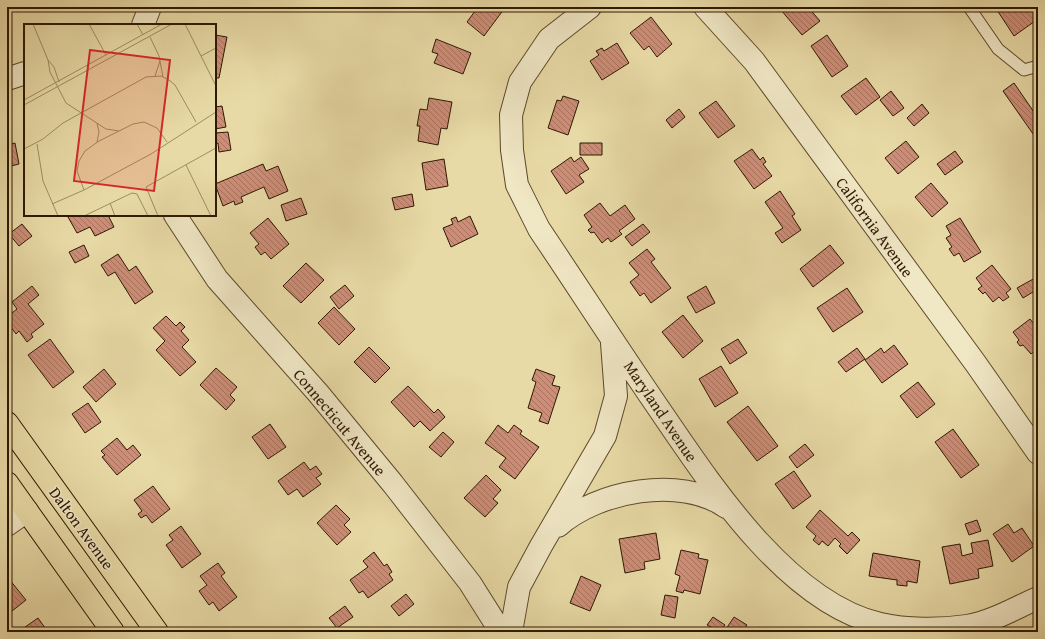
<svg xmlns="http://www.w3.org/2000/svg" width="1045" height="639" viewBox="0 0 1045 639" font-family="'Gentium Book Plus',serif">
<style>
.building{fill:url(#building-back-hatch);stroke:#2e1902}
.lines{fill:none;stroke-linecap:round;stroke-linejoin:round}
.service-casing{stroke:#5c492b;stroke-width:13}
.minor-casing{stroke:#5c492b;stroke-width:24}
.primary-casing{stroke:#2e1902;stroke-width:24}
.service{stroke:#f0e7c5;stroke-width:11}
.minor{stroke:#f0e7c5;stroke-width:22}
.primary{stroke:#e8daa6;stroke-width:22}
.labels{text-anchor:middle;stroke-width:3;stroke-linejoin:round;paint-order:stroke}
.street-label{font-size:16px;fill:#2e1902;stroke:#f0e7c5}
.inset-road{fill:none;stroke:#9e8d64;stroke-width:1}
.view{fill:#d62828;fill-opacity:0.15;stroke:#d62828;stroke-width:2}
.inset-edge{fill:none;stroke:#2e1902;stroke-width:2}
</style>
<defs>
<pattern id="building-back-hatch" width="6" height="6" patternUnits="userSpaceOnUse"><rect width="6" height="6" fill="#cd8d76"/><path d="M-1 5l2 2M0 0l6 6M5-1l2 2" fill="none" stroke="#a7725f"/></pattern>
</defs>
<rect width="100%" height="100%" fill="#e8daa6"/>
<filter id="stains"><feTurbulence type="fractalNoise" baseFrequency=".005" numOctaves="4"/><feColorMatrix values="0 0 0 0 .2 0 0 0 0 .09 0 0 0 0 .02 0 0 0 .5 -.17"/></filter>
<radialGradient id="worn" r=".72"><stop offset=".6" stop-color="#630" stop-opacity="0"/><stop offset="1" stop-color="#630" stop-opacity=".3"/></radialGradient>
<path class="building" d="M478,7h23l3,2 -20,27 -17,-14z
M785,7h23l12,14 -18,14 -21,-25z
M995,7h43v12l-24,17z
M651,17l21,27 -15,13 -8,-11 -5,4 -14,-17z
M215,35l12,2 -8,41h-4z
M827,35l21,31 -16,11 -21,-31z
M436,39l35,14 -8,21 -29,-11 4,-9 -6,-2z
M617,43l12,20 -27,17 -12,-19 9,-6 -3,-4 6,-3 2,3z
M866,78l14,19 -24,18 -15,-19z
M1014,83l24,35v23l-35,-50z
M891,91l13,17 -11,8 -13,-16z
M563,96l16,5 -11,34 -20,-7 9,-28 4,1z
M429,98l23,4 -5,27 -6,-1 -3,17 -20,-4 2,-15h-3l3,-17 7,1z
M716,101l19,25 -17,12 -19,-25z
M922,104l7,9 -15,13 -7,-8z
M222,106l4,21 -11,2v-22z
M679,109l6,8 -13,11 -6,-8z
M228,132l3,18 -12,2 -1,-9 -3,1v-11z
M906,141l13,16 -21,17 -13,-16z
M15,143l4,21 -12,3v-22z
M580,143h22v12h-22z
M752,149l8,11 3,-3 3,5 -3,2 9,12 -18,13 -20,-28z
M955,151l8,11 -18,13 -8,-11z
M571,157l3,5 7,-5 8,12 -10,6 5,7 -18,12 -15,-23z
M444,159l4,27 -22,4 -4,-27z
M263,164l3,7 12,-5 10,25 -19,8 -5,-12 -23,10 2,5 -8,3 -1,-4 -11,5 -8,-22z
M931,183l17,20 -16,14 -17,-20z
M780,191l15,23 -3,2 9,14 -19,13 -7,-10 8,-5 -18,-26z
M412,194l2,12 -19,4 -3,-12z
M301,198l6,16 -21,7 -5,-16z
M600,203l10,13 15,-11 10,14 -16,12 3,3 -11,8 -3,-4 -6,5 -8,-11 -3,1 -3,-3 4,-3 -8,-12z
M71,215h37l6,12 -19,9 -5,-9 -13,6 -9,-16z
M470,216l8,18 -27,13 -8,-19 10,-4 -2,-5 5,-2 2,5z
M268,218l21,26 -18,15 -6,-7 -4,3 -6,-8 4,-3 -9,-11z
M960,218l21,34 -17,10 -5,-9 -5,3 -5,-7 3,-2 -6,-9 5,-3 -5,-9z
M22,224l10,12 -13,10 -10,-12z
M643,224l7,8 -18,14 -7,-9z
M84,245l5,11 -14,7 -6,-11z
M830,245l14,18 -31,24 -13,-18z
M647,249l8,10 -4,3 20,26 -20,15 -7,-10 -4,3 -10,-14 9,-7 -10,-12z
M118,254l11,17 7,-5 17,26 -18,12 -20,-32 -7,4 -7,-11z
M306,263l18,17 -23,23 -18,-17z
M992,265l19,24 -5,4 3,4 -6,4 -4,-4 -6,5 -8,-10 -2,2 -5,-5 4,-3 -6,-8z
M1035,278l3,4v7l-15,9 -6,-10z
M345,285l9,11 -15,13 -9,-12z
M32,286l7,9 -11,9 16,20 -13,10 2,3 -6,5 -8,-11 -3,3 -9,-12v-5l10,-8 -5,-7z
M706,286l9,17 -19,10 -9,-16z
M847,288l16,24 -30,20 -16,-24z
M334,307l21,22 -16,16 -21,-22z
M683,315l20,26 -20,17 -21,-26z
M166,316l10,10 4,-4 5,5 -4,4 8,9 -7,7 14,15 -16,14 -24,-26 9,-9 -12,-13z
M1030,319l8,10v19l-7,6 -8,-9 -3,1 -3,-4 2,-2 -6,-8z
M50,339l24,33 -21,16 -25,-33z
M738,339l9,14 -17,11 -9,-15z
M894,345l14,19 -26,19 -17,-23 16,-12 3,5z
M369,347l21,21 -15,15 -21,-21z
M857,348l8,11 -19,13 -8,-10z
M721,366l17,27 -23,14 -16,-28z
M216,368l21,19 -7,8 5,5 -9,10 -26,-25z
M104,369l12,15 -20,18 -13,-15z
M536,369l19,7 -3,9 8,2 -12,37 -9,-3 3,-8 -14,-5 8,-26 -4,-2z
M918,382l17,22 -18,14 -17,-22z
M408,386l26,27 4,-4 7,8 -15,14 -10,-10 -6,6 -23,-25z
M88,403l13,19 -16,11 -13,-19z
M748,406l30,40 -21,15 -30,-39z
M270,424l16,23 -18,12 -16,-22z
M498,425l10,8 6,-8 8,6 -2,3 19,13 -24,32 -16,-12 7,-9 -21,-15z
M953,429l26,36 -18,13 -26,-36z
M443,432l11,10 -13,15 -12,-10z
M117,438l10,12 6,-5 8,10 -24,20 -15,-18 3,-2 -4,-4z
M805,444l9,11 -17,13 -8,-11z
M304,462l6,8 6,-4 6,8 -6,4 5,6 -18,13 -6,-8 -9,6 -10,-14z
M794,471l17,25 -18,13 -18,-25z
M486,475l15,15 -8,9 5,4 -13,14 -21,-19z
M153,486l17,23 -18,14 -6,-8 -5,3 -3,-4 4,-3 -8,-11z
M336,505l14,14 -6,6 7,7 -14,13 -20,-22z
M820,510l28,26 4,-4 8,8 -13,14 -8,-8 2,-2 -6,-6 -7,8 -6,-5 -3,4 -6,-5 3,-4 -10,-9z
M977,520l4,11 -12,4 -4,-11z
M1008,524l6,9 8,-5 12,18 -22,16 -19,-28z
M181,526l20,28 -19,14 -16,-23 7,-5 -4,-5z
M656,533l4,26 -16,3 1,7 -20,4 -6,-34z
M988,540l5,26 -15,3 1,9 -29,6 -8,-37 18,-3 2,12 11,-3 -2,-10z
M681,550l18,4 -1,4 10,2 -8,34 -16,-4 -1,3 -7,-2 4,-15 -5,-2z
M374,552l10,14 3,-2 5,8 -3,2 4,6 -25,18 -5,-7 -4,2 -9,-13 18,-13 -5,-6z
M873,553l47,8 -3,22 -10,-2v5l-10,-1v-5l-28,-4z
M218,563l7,10 -4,3 16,21 -18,14 -6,-9 -4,3 -10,-14 8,-6 -7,-9z
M581,576l20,9 -11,26 -20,-8z
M9,579l17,21 -19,15v-34z
M406,594l8,10 -15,12 -8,-10z
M665,595l13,2 -3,21 -14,-3z
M345,606l8,11 -16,11 -8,-10z
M713,617l12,8 -5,7 -13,-7z
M734,617l13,8 -2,3 8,4h-29z
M38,618l10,14h-30z
M759,627l8,5h-12z"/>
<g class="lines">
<defs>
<path id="service" d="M969,7l29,42 26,21 14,-4"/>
<path id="minor" d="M590,7l-41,32 -29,43 -9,33 1,35 5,35 22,44c39,58 77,117 116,174 52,76 130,199 225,221 26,6 60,6 87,2 25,-4 48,-18 71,-28
M705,7l49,54 222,303 62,89
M143,25l7,-18
M7,79l18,-6
M175,215l42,64 101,114 75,91 77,99 31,49
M7,525l20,-14
M558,526c39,-35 123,-51 168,-19
M511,632l8,-45 22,-41 64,-110 11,-40 -4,-53"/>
<path id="primary" d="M7,423l150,209
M7,483l106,149"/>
</defs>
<use href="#service" class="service-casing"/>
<use href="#minor" class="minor-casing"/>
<use href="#primary" class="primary-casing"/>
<use href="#service" class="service"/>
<use href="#minor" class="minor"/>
<use href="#primary" class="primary"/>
</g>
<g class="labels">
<g class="street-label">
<text transform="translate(875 227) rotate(54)" y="6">California Avenue</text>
<text transform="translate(661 411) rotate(56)" y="6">Maryland Avenue</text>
<text transform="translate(340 422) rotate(50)" y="6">Connecticut Avenue</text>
<text transform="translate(82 528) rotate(54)" y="6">Dalton Avenue</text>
</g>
</g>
<g transform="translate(24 24)">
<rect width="192" height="192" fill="#e8daa6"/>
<path class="inset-road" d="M9,0l15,36 2,12 16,31 40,26 13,2M65,0l17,31M113,0l6,11M161,0l31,62M126,13l9,19 4,21M177,32l15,-8M24,36l6,7 5,15M131,52l5,-15M0,76l138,-76M0,81l148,-81M73,118l2,-10 -2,-9M13,120l6,37 15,35M0,125l19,-10 20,-16 83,-46 15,-1 8,4 6,5 21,37M162,141l25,51M60,166l-7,-19 2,-10 6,-10 14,-10 34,-17 11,-2 13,6 10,14M86,179l5,13M28,180l32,-14 67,-36 65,-42M60,192l48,-23 5,1 11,22M134,192l-12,-29 70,-39"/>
<path class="view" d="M66,26l80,10 -16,131 -80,-10z"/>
<rect width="192" height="192" class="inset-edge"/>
</g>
<rect width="1045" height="639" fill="none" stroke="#e8daa6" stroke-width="24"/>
<rect x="8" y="8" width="1029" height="623" fill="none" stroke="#2e1902" stroke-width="2"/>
<rect x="12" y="12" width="1021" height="615" fill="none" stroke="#2e1902"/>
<rect width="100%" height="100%" filter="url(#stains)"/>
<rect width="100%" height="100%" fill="url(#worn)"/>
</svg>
